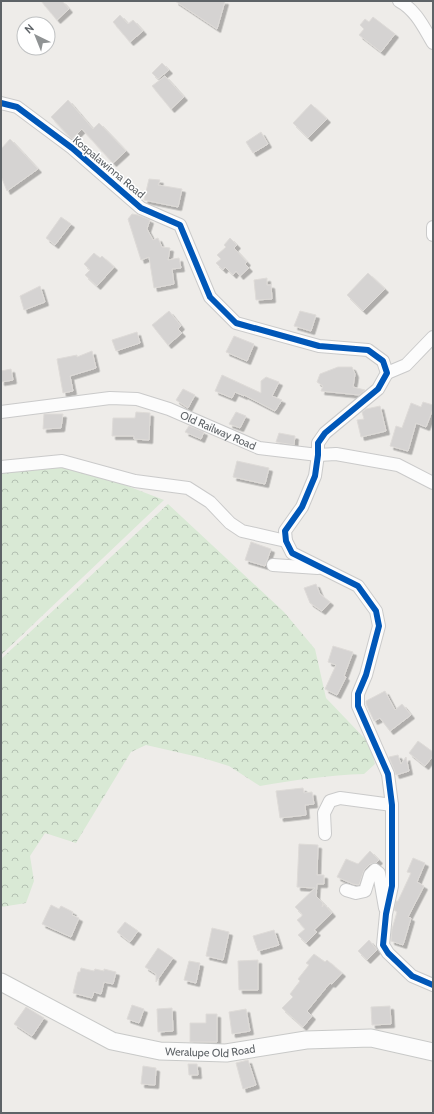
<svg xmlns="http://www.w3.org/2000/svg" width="434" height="1114" viewBox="0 0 434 1114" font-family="Cabin,sans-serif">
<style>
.forest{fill:url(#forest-crowns)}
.building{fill:#d5d3d2;stroke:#dedbd8;filter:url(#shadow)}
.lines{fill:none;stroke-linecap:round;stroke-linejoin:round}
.street-casing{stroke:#cacaca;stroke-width:14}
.secondary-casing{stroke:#c8c9c8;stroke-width:19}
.street{stroke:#fcfcfc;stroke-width:12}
.secondary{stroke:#fcfcfc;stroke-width:17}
.cycleway-casing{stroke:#fff;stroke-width:8}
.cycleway{stroke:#0057b8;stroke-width:6}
.labels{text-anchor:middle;stroke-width:3;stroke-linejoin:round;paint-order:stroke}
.street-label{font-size:11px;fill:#5e6367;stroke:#fff}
</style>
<defs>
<pattern id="forest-crowns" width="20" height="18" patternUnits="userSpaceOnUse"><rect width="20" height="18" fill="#d9e9d5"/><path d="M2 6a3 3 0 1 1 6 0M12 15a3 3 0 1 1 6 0" fill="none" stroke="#b3c0b1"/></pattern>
<filter id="shadow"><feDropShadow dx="3.5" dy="3.5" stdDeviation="0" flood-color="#0004"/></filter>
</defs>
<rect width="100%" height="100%" fill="#eeece9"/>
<path class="forest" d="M62,461l102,39 -163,155v-188z
M168,504l116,108 31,37 11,49 43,45 6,21 -11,10c-35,1 -69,6 -104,12l-31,-20 -26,-8 -57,-13 -15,7 -55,91 -31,-10 -15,23 4,25 -8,22 -25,4v-248z"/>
<path class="building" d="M41,1h21l7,8 -12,11z
M175,1h50l-8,28z
M120,15l8,9 5,-4 10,11 -13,11 -17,-20z
M373,17l22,17 -14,18 -22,-17 5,-6 -4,-4 5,-6 4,3z
M162,63l7,7 -11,9 -6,-6z
M165,76l19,21 -13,12 -19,-23z
M68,100l25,29 6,-6 27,28 -13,12 -31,-34 -10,10 -21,-22z
M311,104l16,15 -19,19 -15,-15z
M261,132l7,12 -15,9 -7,-11z
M10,139l28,30 -31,22 -6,-15v-27z
M149,179l11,1 -2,5 24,4 -4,18 -34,-7z
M132,214l6,1 12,5 -3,9 6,11 5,-2 4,9 8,1 -2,12 11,-2 2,10 -9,1 2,15 -20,4 -5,-31 -8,3 -13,-41z
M61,217l10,7 -16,21 -9,-7z
M230,238l7,7 -3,3 13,14 -2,2 4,4 -9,8 -4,-5 -3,4 -8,-8 -2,3 -7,-7 5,-4 -4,-4 9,-8 -2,-2z
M94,253l6,5 2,-2 12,11 -17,19 -12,-11 5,-5 -6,-6z
M368,273l17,16 -22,22 -16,-16z
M267,278v7h4l1,14 -16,1 -2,-20z
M40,286l5,16 -21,8 -4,-14z
M169,311l12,15 -3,3 4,4 -14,12 -16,-20z
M300,311l16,4 -5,16 -17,-5z
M137,332l3,11 -24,8 -4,-11z
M234,336l20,8 -7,17 -21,-9z
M92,351l4,17 -26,8 3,15 -10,2 -6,-34 20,-4v2z
M338,367h14l3,7 -2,13 12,3 -6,5 -38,-4 2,-5 -6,-4 3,-8z
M11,369l2,11 -12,2v-11z
M222,375l39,18v-12l5,-4 13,5 -7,14 10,4 -7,11 -31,-16v1l-9,-4 -3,6 -17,-7z
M183,389l12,6 -7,13 -12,-8z
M423,402l10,3v4l-7,18 -10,-4 -8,28 -18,-5 6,-20 6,2 9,-25 10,4z
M380,406l6,25 -25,6 -4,-17 7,-1 -2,-7 4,-3z
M136,412l14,1 -1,27 -15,-1v-3h-22l1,-18h22z
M236,412l10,4 -6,12 -11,-4z
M44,414h19l-2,14 -18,1z
M189,426l15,6 -3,7 -16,-7z
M279,433l16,3 -1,9 -18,-3z
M237,461l32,7 -4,16 -32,-7z
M251,542l20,7 -6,17 -20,-6z
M316,584l4,10 10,8 -8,9 -12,-8 -6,-15z
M333,646l20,6 -9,24 2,1 -9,18 -12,-6 11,-24 -8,-3z
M385,691l10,19 7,-6 9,11 -21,16 -10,-13 -6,3 -8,-17v-3z
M418,741l15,11v4l-8,10 -16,-13z
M398,755l3,9 5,-7 3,14 -13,4 -7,-18z
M303,788l1,5 8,-1 2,12 -9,1 1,10 -26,3 -4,-27z
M299,844l19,1 -1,30h7v9h-7l-1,12 7,7 -1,4 2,-3 8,9 -18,17 3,2 -11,11 -8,-8 7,-6 -8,-9 5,-4v-2l-7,-7 20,-19 -18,-1z
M370,851l9,9 -3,3 -6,1 -6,6 -5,15 -6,-1 -16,-7 9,-18 12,5z
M413,858l12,5 -8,19 7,4 -16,31 3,1 -8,27 -12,-4 1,-12 5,-17 -3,-2 2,-9h2l13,-28 -4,-1z
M51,905l8,4 2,-3 12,6 -1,3 7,3 -8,19 -29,-13z
M125,922l13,9 -8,11 -13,-10z
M212,928l17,4 -6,28 -17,-4z
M274,930l5,15 -21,6 -5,-15z
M369,940l8,10 -10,10 -9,-9z
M158,948l15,10 -17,24v-8l-11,-7z
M314,954l11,8 2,-2 15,13 -10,11 -2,-1 -23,28 5,5 -9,11 -21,-19 11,-11 -3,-3 10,-13 -2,-2 11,-14 -3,-2z
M258,960v30h-19l-1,-29z
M189,961l11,2 -4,20 -12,-3z
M81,968l13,3 1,-2 9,2v-2l12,3 -3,12 -9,-2 -3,12 -7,-2 -2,6 -19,-5 5,-21h2z
M132,1005l12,4 -5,14 -12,-4z
M390,1006l1,18 -19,1 -1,-18z
M26,1007l18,11 -12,18 -18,-12z
M172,1008l1,23 -15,1 -1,-23z
M246,1009l4,22 -18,3 -3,-22z
M206,1014h11v28h-27v-19h16z
M248,1060l8,25 -13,4 -7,-26z
M188,1064h9l1,11h-9z
M143,1066l13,2 -1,17 -14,-1z"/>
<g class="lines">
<defs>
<g id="street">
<path d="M399,1c17,9 25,27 34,42"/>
<path d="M1,103l16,4 55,41 69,60 39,17 30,72 26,26 83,23 49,4 15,11 4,12 -9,16 -53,44 -7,10v12l-3,21 -13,31 -17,24 1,10 6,12 66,33 18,25 3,15 -13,49 -8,19v12l30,68 4,31v81l-6,28 -3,31 5,8 24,23 21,9"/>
<path d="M433,227v8"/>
<path d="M387,373l19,-8 27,-28"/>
<path id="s1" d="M1,412l109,-14 27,1 32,10 90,39 59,7 18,-1 62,11 35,18"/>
<path d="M1,467l61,-6 73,20 53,7 22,14 20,21 12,8 44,10"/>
<path d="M273,565l45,3"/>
<path d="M325,834l-1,-21 6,-12 10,-3 52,7"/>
<path d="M346,890l10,3 9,-2 5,-16 5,-5 4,3 6,35"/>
</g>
<g id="secondary">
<path id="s2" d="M1,982l111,59 48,10 66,2 80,-13 65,-2 62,14"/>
</g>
</defs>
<use href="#street" class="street-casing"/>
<use href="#secondary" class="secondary-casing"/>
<use href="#street" class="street"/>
<use href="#secondary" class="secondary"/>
<defs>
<path id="cycleway" d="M1,103l16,4 55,41 69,60 39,17 30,72 26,26 83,23 49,4 15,11 4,12 -9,16 -53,44 -7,10v12l-3,21 -13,31 -17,24 1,10 6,12 66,33 18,25 3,15 -13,49 -8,19v12l30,68 4,31v81l-6,28 -3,31 5,8 24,23 21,9"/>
</defs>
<use href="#cycleway" class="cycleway-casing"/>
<use href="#cycleway" class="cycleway"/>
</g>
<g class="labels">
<g class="street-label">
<text transform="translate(109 167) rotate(40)" y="4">Kospalawinna Road</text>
<text dy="4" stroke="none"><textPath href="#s1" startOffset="224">Old Railway Road</textPath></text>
<text dy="4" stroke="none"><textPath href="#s2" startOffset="225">Weralupe Old Road</textPath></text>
</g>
</g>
<rect width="434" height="1114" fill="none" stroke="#5e6367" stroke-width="4"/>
<g transform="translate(36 36) rotate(317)"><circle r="19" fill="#ffffff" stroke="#bfc1c2"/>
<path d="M0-3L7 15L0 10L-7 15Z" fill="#909394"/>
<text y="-6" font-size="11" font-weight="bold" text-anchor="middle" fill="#5e6367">N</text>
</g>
</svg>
